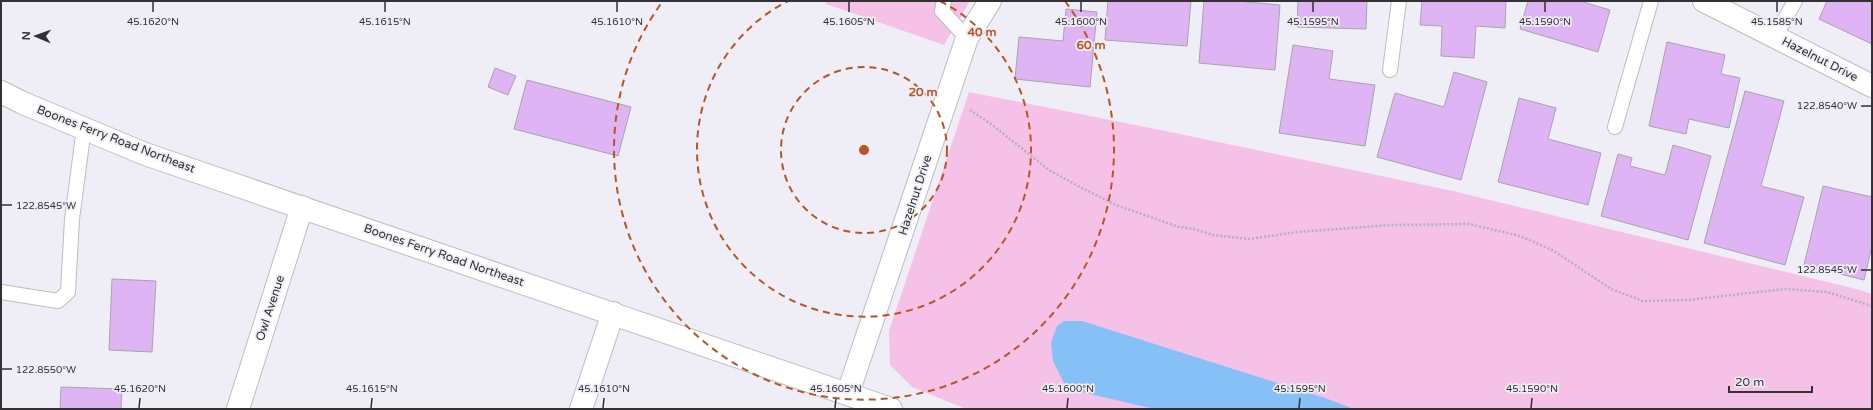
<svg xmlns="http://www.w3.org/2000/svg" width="1873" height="410" viewBox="0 0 1873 410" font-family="'Varela Round',sans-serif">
<rect width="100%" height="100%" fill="#efeef6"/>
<g fill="#f6c1e7">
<path d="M 826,1 L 970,1 L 944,45 L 826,4 Z"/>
<path d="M 969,92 L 1180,134 L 1453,191 L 1856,289 L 1872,294 L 1872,409 L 966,409 L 912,387 L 890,365 L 889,331 Z"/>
</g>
<path fill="#85c0f7" d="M 1064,321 L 1082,321 L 1325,398 L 1354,409 L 1155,409 L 1085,393 L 1064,383 L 1053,361 L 1051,343 L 1057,326 Z"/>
<g fill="#dfb4f4" stroke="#a8a4aa">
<path d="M 1108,1 L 1191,1 L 1187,46 L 1105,40 Z"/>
<path d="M 1204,1 L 1237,1 L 1280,5 L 1275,70 L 1199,63 Z"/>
<path d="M 1298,1 L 1367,1 L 1366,29 L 1297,27 Z"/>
<path d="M 1422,1 L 1506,1 L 1505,28 L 1476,26 L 1474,58 L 1441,56 L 1442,26 L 1420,25 Z"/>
<path d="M 1528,1 L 1580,1 L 1610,10 L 1598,52 L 1520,29 Z"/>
<path d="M 1827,1 L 1872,1 L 1872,44 L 1819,19 Z"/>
<path d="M 1066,9 L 1097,12 L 1090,87 L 1015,79 L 1019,37 L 1063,41 Z"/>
<path d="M 1667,42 L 1725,55 L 1721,74 L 1740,78 L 1729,128 L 1689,119 L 1686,134 L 1649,126 Z"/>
<path d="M 1293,45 L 1333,51 L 1329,79 L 1375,85 L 1365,146 L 1279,133 Z"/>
<path d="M 495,68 L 516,76 L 508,95 L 488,87 Z"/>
<path d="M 1454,72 L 1487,82 L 1461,180 L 1377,157 L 1395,93 L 1444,107 Z"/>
<path d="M 527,80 L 631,107 L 618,156 L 514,129 Z"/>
<path d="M 1745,91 L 1784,101 L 1761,186 L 1804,197 L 1785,265 L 1704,243 Z"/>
<path d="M 1519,98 L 1556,108 L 1548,139 L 1601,153 L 1588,205 L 1498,182 Z"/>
<path d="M 1673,145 L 1711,156 L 1688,240 L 1601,216 L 1618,154 L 1632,158 L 1630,166 L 1665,175 Z"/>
<path d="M 1823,186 L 1872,197 L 1872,246 L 1864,280 L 1804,265 Z"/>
<path d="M 112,279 L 156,281 L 152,352 L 109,350 Z"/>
<path d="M 61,387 L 122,389 L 121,409 L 60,409 Z"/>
</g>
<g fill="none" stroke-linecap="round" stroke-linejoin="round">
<g stroke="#bdbcc3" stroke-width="16">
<g id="lane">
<path d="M 944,1 L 942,11 L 967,38"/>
<path d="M 1775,37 L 1795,1"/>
<path d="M 1390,70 L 1399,1"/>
<path d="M 1615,127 L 1651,1"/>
<path d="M 1,292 L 58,301 L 68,292 L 72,219 L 84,128"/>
</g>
</g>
<g stroke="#bdbcc3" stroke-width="24">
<g id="street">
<path d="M 1704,1 L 1872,86"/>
<path d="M 848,393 L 967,38 L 990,1"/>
<path d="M 238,409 L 302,207"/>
<path d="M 581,409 L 613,313"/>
</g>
</g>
<g stroke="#bdbcc3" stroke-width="24">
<path id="secondary" d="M 1,92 L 23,103 L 145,154 L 891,409"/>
</g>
<path stroke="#b2b1b8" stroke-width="2.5" stroke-dasharray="2 2" stroke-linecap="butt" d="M 970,110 L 991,124 L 1049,170 L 1080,187 L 1116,205 L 1179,227 L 1194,229 L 1213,235 L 1249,239 L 1298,232 L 1391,225 L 1469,224 L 1516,235 L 1532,241 L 1554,251 L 1611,289 L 1643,301 L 1688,300 L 1785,289 L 1827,292 L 1872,306"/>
<use href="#lane" stroke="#fff" stroke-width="14"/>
<use href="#street" stroke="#fff" stroke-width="22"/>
<use href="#secondary" stroke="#fff" stroke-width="22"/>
</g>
<path fill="none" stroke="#323134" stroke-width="1.5" d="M 153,12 L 153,2M 385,12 L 385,2M 617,12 L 617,2M 849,12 L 849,2M 1081,12 L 1081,2M 1313,12 L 1313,2M 1545,12 L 1545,2M 1777,12 L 1777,2M 1861,106 L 1871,106M 2,205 L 12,205M 1861,270 L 1871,270M 2,369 L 12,369M 139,408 L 140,398M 371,408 L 372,398M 603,408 L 604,398M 835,408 L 836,398M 1067,408 L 1068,398M 1299,408 L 1300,398M 1531,408 L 1532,398"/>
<g fill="none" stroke="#ba5523" stroke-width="2" stroke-dasharray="7 5">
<circle cx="864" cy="150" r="83"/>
<path d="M940 1A167 167 0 1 1 788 1"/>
<path d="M1065 1A250 250 0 1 1 663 1"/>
</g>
<g text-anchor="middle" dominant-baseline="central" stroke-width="3.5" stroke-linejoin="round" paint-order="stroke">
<g font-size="12" fill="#323134" stroke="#efeef6">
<text transform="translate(1820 59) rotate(27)">Hazelnut Drive</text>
<text transform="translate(116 139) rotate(21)">Boones Ferry Road Northeast</text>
<text transform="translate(915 195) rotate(-72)">Hazelnut Drive</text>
<text transform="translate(444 255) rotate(19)">Boones Ferry Road Northeast</text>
<text transform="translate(270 308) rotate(-72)">Owl Avenue</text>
</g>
</g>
<g font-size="10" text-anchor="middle" fill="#323134" stroke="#efeef6" stroke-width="3.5" stroke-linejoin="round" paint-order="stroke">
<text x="153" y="25">45.1620°N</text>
<text x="385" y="25">45.1615°N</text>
<text x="617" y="25">45.1610°N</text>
<text x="849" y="25">45.1605°N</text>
<text x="1081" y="25">45.1600°N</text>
<text x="1313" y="25">45.1595°N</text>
<text x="1545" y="25">45.1590°N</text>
<text x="1777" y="25">45.1585°N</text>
<text x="1827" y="109">122.8540°W</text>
<text x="46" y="209">122.8545°W</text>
<text x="1827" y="273">122.8545°W</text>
<text x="46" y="373">122.8550°W</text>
<text x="140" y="392">45.1620°N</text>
<text x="372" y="392">45.1615°N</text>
<text x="604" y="392">45.1610°N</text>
<text x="836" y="392">45.1605°N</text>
<text x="1068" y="392">45.1600°N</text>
<text x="1300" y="392">45.1595°N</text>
<text x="1532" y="392">45.1590°N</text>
</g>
<circle cx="864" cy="150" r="6" fill="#ba5523" stroke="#efeef6" stroke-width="2"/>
<g font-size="12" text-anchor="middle" font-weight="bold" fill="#ba5523" stroke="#efeef6" stroke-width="3.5" stroke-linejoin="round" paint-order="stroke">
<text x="982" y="36">40 m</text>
<text x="1091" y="49">60 m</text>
<text x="923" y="96">20 m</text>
</g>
<rect width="1873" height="410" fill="none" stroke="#323134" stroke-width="4"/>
<g transform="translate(36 36) rotate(272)" stroke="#efeef6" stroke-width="3" paint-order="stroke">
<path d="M0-3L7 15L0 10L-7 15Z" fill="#323134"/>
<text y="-6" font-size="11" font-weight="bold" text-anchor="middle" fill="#323134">N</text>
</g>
<path d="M1729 386v6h83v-6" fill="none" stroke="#323134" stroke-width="2"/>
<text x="1735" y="386" font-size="12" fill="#323134" stroke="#efeef6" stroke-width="3" paint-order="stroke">20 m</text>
</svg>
